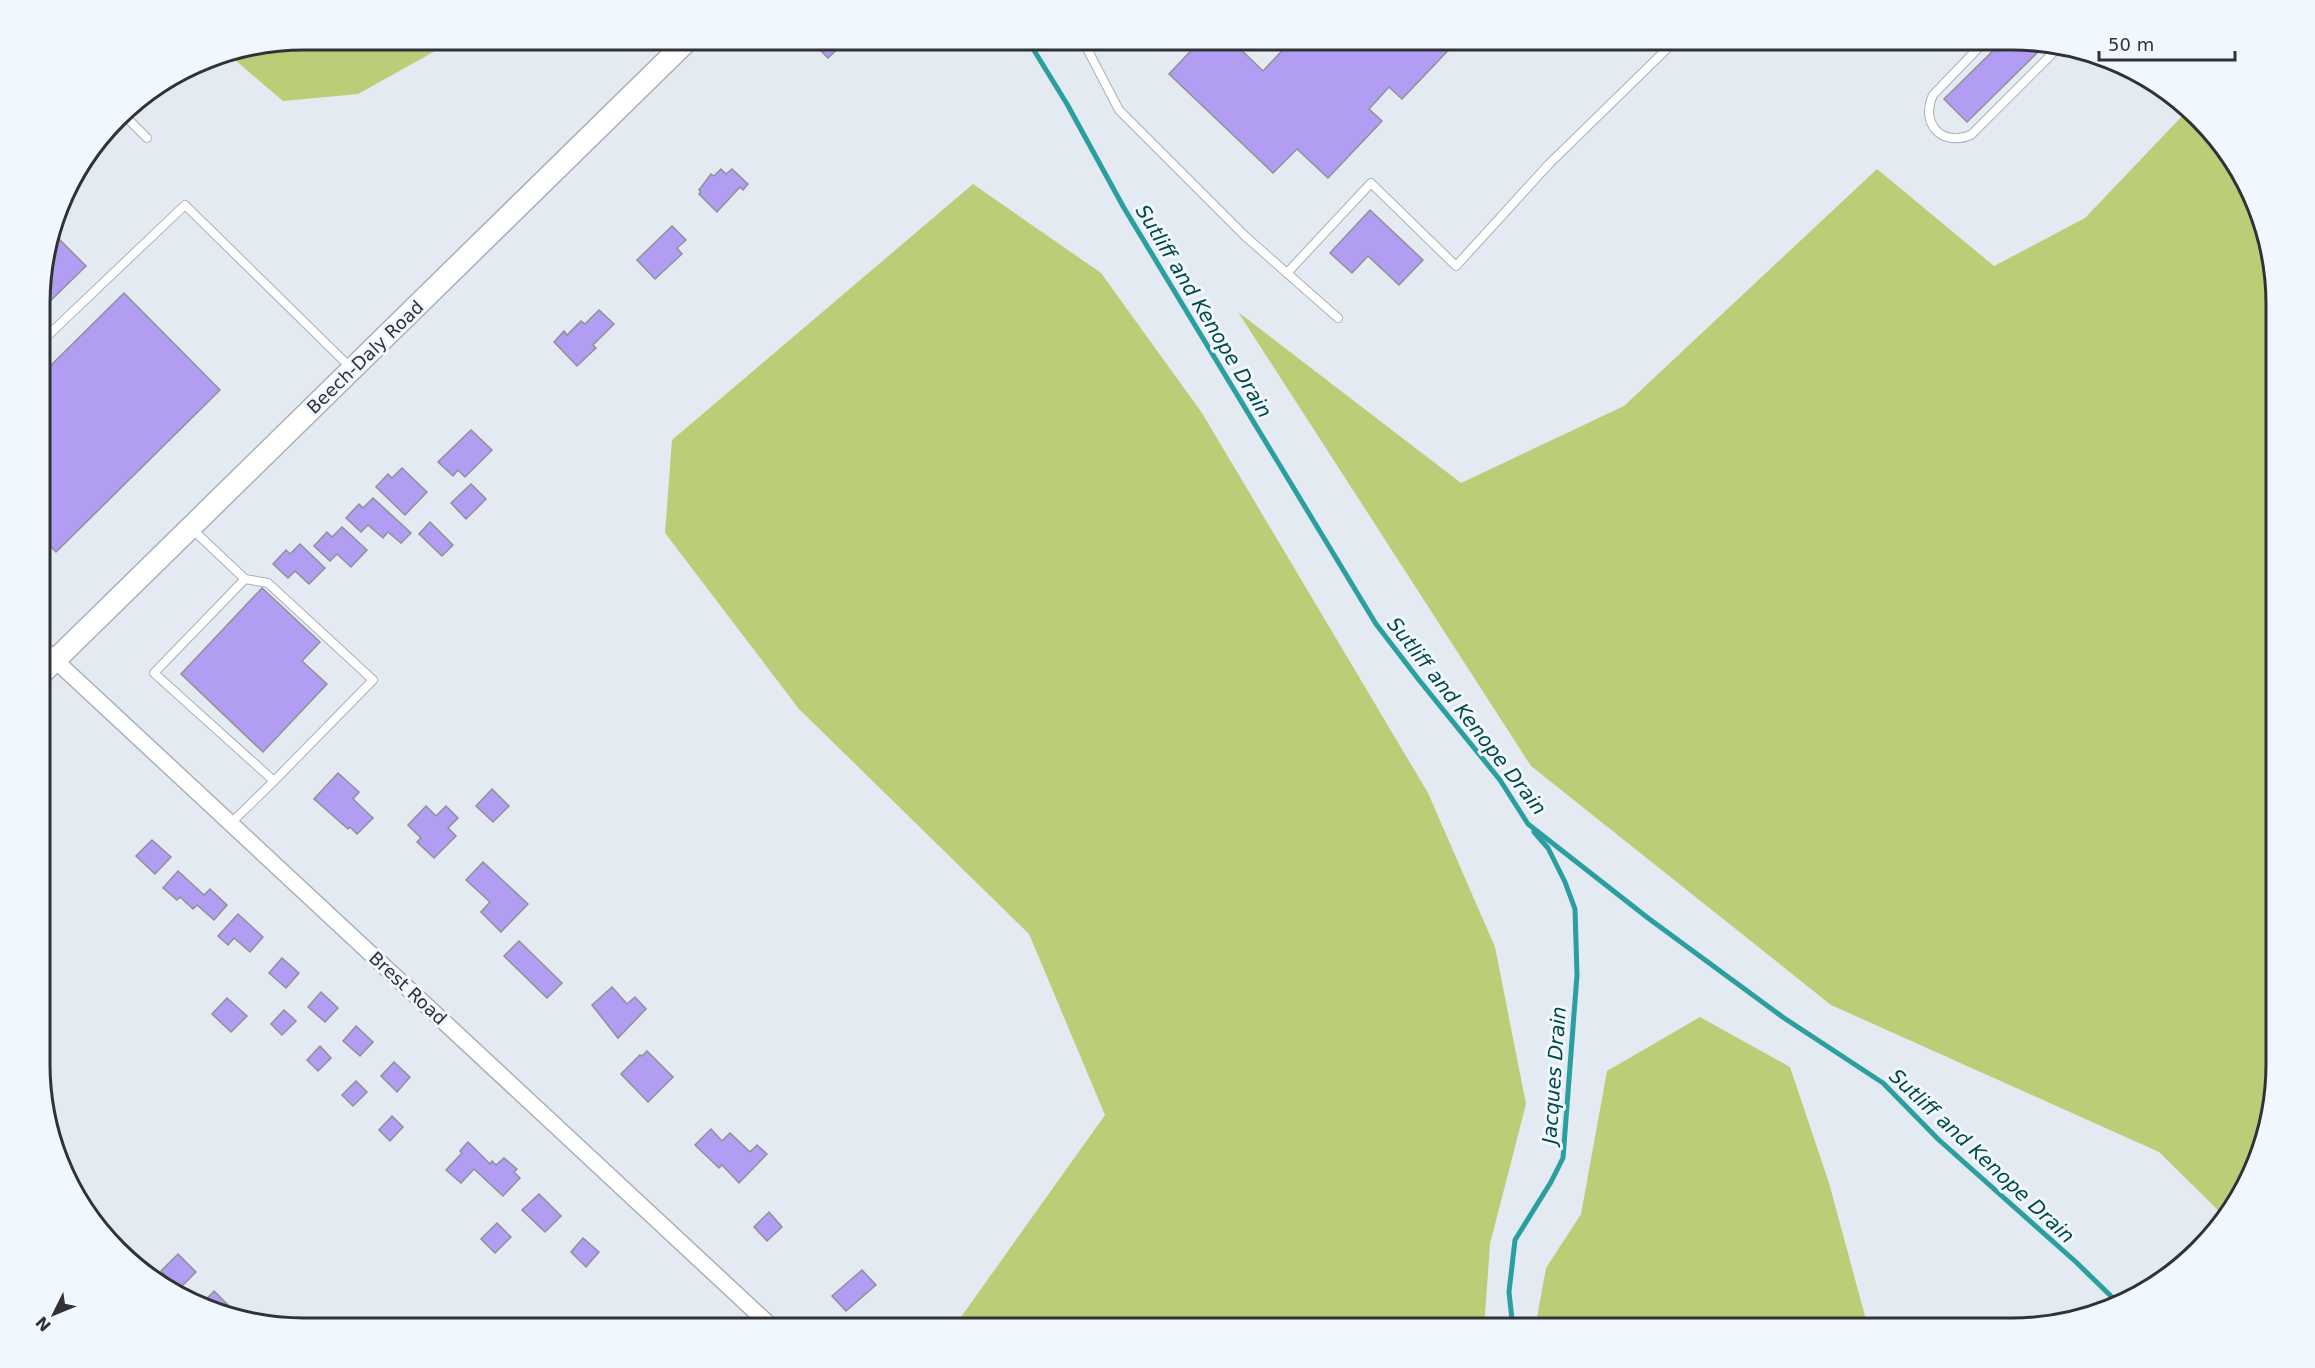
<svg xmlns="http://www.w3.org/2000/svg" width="2315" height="1368" viewBox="0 0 2315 1368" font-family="'DejaVu Sans',sans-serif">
<rect width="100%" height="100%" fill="#e3eaf2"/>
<g fill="#bbce77">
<path d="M 303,39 L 449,39 L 437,50 L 358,94 L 283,101 L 228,54 Z"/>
<path d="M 2185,113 L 2232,157 L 2262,219 L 2275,286 L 2275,1082 L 2240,1197 L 2225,1217 L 2159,1152 L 1831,1005 L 1531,766 L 1238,312 L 1461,483 L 1624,406 L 1877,169 L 1994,266 L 2085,218 Z"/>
<path d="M 973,184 L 1101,273 L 1202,413 L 1428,793 L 1495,947 L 1526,1104 L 1490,1244 L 1484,1329 L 957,1329 L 961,1317 L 1105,1115 L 1029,934 L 799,709 L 665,533 L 672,440 Z"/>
<path d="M 1700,1017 L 1790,1067 L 1829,1183 L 1865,1316 L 1881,1328 L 1535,1329 L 1546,1268 L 1581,1214 L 1607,1071 Z"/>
</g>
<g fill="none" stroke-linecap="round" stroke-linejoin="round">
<g stroke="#2b9e9f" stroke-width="5">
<path d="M 1027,39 L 1067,104 L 1124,208 L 1376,624 L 1419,680 L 1500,780 L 1528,824 L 1648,918 L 1784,1018 L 1883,1083 L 1939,1140 L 2076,1262 L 2117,1302"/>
<path d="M 1513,1329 L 1509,1292 L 1515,1240 L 1551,1182 L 1563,1158 L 1577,975 L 1575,909 L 1565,882 L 1548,848 L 1534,832"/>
</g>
</g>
<g fill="#b19ef3" stroke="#918f99" stroke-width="1.5">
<path d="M 809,39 L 842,39 L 845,42 L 828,58 Z"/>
<path d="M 1202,39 L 1230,39 L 1263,71 L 1293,39 L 1459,39 L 1402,99 L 1389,87 L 1369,109 L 1382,121 L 1328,178 L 1297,149 L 1273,173 L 1169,74 Z"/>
<path d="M 2005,39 L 2046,44 L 1967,122 L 1944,99 Z"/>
<path d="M 721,169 L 726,174 L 732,169 L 748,184 L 743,190 L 740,187 L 717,212 L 699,194 L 701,192 L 699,190 L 711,174 L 714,176 Z"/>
<path d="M 1370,210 L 1423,260 L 1399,285 L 1368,256 L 1352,273 L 1330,253 Z"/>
<path d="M 672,226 L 686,240 L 677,248 L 682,254 L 655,279 L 637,260 Z"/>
<path d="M 52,232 L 86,266 L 41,310 L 41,269 Z"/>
<path d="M 124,293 L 220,390 L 56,552 L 41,537 L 41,375 Z"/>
<path d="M 599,310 L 614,324 L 593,345 L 596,348 L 577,366 L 554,342 L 564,331 L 567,335 L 581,321 L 585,324 Z"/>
<path d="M 471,430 L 492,450 L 465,477 L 458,470 L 453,476 L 438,462 Z"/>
<path d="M 402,468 L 427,492 L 405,515 L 376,487 L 388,474 L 392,478 Z"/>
<path d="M 471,484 L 486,499 L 466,519 L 451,503 Z"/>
<path d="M 373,498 L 411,533 L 401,543 L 388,532 L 383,538 L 368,525 L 361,532 L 346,518 L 359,504 L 363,508 Z"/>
<path d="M 430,522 L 453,545 L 442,556 L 419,534 Z"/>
<path d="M 342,527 L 367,550 L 351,567 L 337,554 L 330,561 L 314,546 L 327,532 L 332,537 Z"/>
<path d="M 300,544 L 325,568 L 309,584 L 295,571 L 288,578 L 273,564 L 286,550 L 290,554 Z"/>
<path d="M 262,588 L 320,642 L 302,661 L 327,684 L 263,752 L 181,674 Z"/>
<path d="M 338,773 L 359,792 L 353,799 L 373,818 L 357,834 L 350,827 L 348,829 L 314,799 Z"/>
<path d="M 492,789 L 509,806 L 493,822 L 476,806 Z"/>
<path d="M 426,806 L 436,816 L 446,806 L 458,818 L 448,828 L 456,836 L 434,858 L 417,842 L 421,838 L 408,825 Z"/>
<path d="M 152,840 L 171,857 L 155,874 L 136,856 Z"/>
<path d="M 483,862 L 528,904 L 501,932 L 481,912 L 490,902 L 466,880 Z"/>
<path d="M 178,871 L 204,895 L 210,889 L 227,905 L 214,920 L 197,905 L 193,909 L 180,897 L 177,900 L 163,888 Z"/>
<path d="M 238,914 L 263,937 L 250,952 L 234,938 L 228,945 L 218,936 Z"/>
<path d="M 519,941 L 562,983 L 547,998 L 504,956 Z"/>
<path d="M 282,958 L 299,973 L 286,988 L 269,973 Z"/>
<path d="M 612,987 L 627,1004 L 635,997 L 646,1009 L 618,1038 L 592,1005 Z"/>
<path d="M 321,992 L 338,1008 L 325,1022 L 308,1007 Z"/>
<path d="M 227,998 L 247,1016 L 231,1032 L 212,1014 Z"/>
<path d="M 284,1010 L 296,1021 L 282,1035 L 271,1024 Z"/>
<path d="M 356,1026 L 373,1042 L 360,1056 L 343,1041 Z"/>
<path d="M 320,1046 L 331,1058 L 318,1071 L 307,1060 Z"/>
<path d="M 647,1051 L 673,1077 L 648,1102 L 621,1074 L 640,1055 L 642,1056 Z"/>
<path d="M 394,1062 L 410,1077 L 397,1092 L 381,1076 Z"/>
<path d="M 356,1081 L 367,1092 L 353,1106 L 342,1095 Z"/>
<path d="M 392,1116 L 403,1127 L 390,1141 L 379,1130 Z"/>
<path d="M 711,1129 L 722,1141 L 730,1133 L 750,1152 L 757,1145 L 767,1154 L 739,1183 L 722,1165 L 719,1168 L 695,1145 Z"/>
<path d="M 468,1142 L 490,1164 L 492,1161 L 496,1165 L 504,1158 L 517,1169 L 514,1172 L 520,1178 L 503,1196 L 474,1169 L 461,1183 L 446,1170 L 462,1153 L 460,1151 Z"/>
<path d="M 539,1194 L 561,1216 L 545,1232 L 522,1210 Z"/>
<path d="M 769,1212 L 782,1227 L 767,1241 L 754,1227 Z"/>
<path d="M 497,1223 L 511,1237 L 495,1253 L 481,1239 Z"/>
<path d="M 583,1238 L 599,1252 L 586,1267 L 571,1252 Z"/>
<path d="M 178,1254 L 196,1272 L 179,1289 L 161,1271 Z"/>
<path d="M 862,1270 L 876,1285 L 846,1311 L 832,1296 Z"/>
<path d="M 214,1291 L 232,1309 L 225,1316 L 200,1306 Z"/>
</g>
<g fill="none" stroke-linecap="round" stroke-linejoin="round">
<g stroke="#aab0b8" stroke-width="10">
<g id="lane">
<path d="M 1082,39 L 1119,110 L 1245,236 L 1338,318"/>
<path d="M 1987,39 L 1933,95 C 1920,123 1941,147 1971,135 L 2061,45"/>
<path d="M 122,113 L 147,138"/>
<path d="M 1287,273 L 1371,183 L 1456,266 L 1549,164 L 1677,39"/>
<path d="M 41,342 L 185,205 L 351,368"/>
<path d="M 192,529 L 245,579 L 154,673 L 274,781 L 231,823"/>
<path d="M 245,579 L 268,583 L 373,680 L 274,781"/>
</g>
</g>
<g stroke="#aab0b8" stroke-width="18">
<path id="street" d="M 41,647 L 774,1329"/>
</g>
<g stroke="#aab0b8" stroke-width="24">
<path id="secondary" d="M 41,674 L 689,39"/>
</g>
<use href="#lane" stroke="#fff" stroke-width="8"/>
<use href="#street" stroke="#fff" stroke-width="15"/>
<use href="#secondary" stroke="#fff" stroke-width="21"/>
</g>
<g text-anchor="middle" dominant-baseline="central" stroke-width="6" stroke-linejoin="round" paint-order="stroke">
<g font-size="18" fill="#303236" stroke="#f1f7fe">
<text transform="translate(365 357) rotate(-44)">Beech-Daly Road</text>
<text transform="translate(408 988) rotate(43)">Brest Road</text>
</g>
<g font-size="20" font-style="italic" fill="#024849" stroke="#f1f7fe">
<text transform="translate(1204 311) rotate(59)">Sutliff and Kenope Drain</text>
<text transform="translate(1467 716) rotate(52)">Sutliff and Kenope Drain</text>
<text transform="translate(1554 1075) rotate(-86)">Jacques Drain</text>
<text transform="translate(1982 1156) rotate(43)">Sutliff and Kenope Drain</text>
</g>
</g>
<path d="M0 0H2315V1368H0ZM304 50H2012A254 254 0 0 1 2266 304V1064A254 254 0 0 1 2012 1318H304A254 254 0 0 1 50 1064V304A254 254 0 0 1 304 50Z" fill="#f1f7fe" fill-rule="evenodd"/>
<path fill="none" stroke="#303236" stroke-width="3" d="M304 50H2012A254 254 0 0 1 2266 304V1064A254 254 0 0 1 2012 1318H304A254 254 0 0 1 50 1064V304A254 254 0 0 1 304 50Z"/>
<g transform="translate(54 1314) rotate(227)" stroke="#f1f7fe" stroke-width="4.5" paint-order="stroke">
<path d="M0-4.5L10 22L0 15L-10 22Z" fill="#303236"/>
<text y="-9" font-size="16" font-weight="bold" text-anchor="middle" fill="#303236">N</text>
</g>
<path d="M2099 51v9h136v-9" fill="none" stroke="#303236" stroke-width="3"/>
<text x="2108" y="51" font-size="18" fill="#303236" stroke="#f1f7fe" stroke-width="4.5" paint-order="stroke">50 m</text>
</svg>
